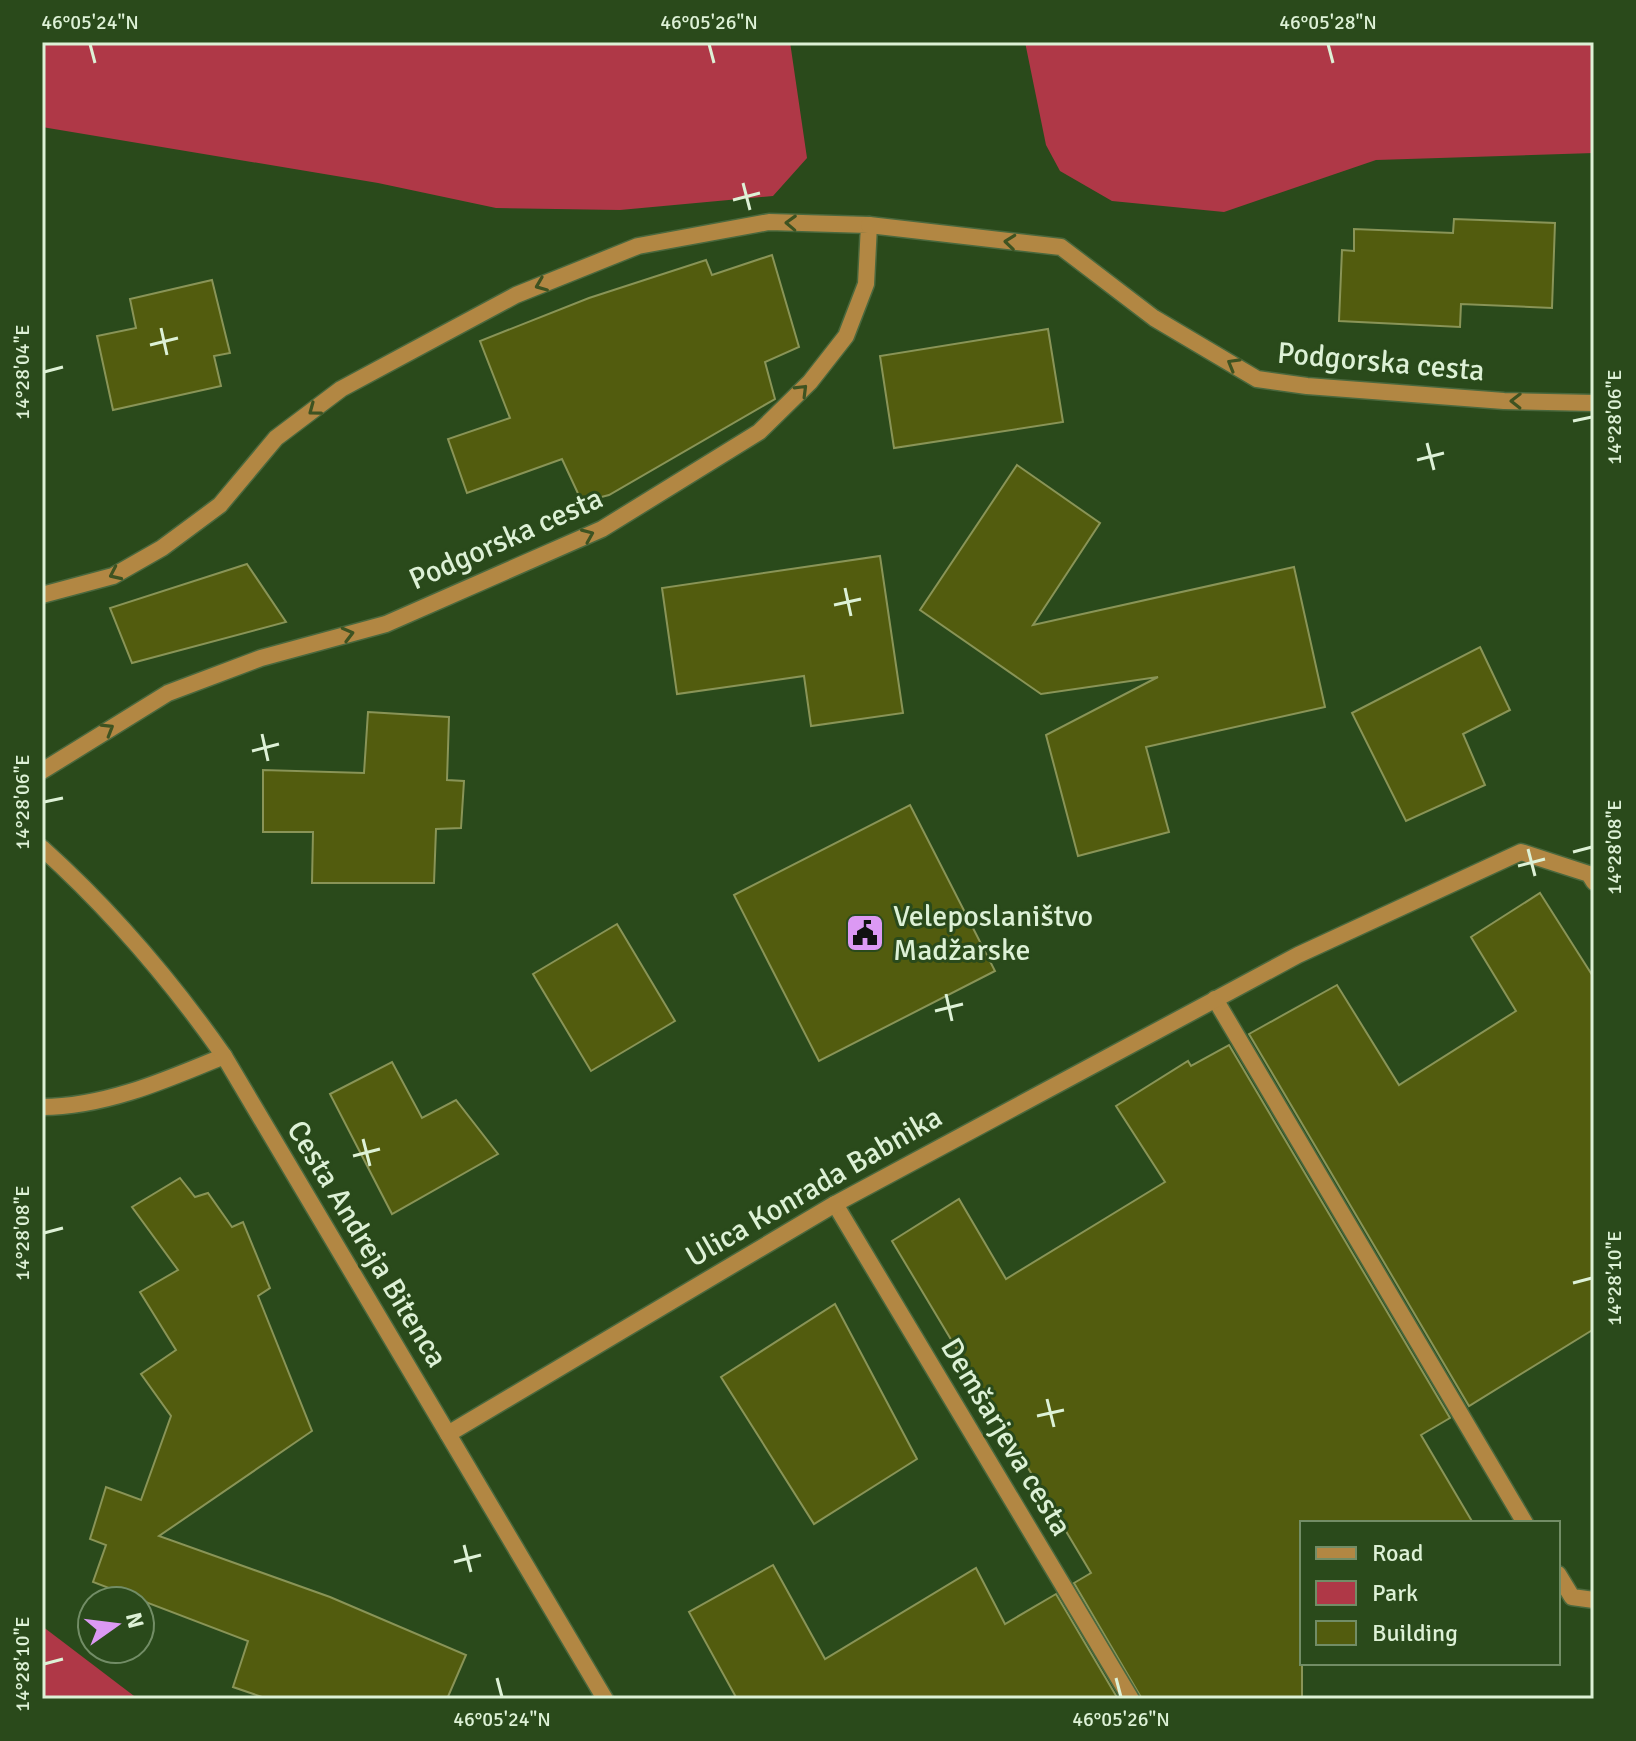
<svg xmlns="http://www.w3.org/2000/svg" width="1636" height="1741" viewBox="0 0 1636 1741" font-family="Signika,sans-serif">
<rect width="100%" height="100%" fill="#2a4a1b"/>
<g fill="#af3847">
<path d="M 42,42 L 790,42 L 807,158 L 773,196 L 620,210 L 496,208 L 378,183 L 42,127 Z"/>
<path d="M 1025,42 L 1594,42 L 1594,153 L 1376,160 L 1224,212 L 1112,201 L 1060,171 L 1046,145 Z"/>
<path d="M 42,1626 L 138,1699 L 42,1699 Z"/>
</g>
<g fill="#525c0e" stroke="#899457" stroke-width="2">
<path d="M 1454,219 L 1555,223 L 1552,308 L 1461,304 L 1460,327 L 1339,321 L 1342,250 L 1354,251 L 1354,229 L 1453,233 Z"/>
<path d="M 772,255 L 799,347 L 765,362 L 775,399 L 609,495 L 582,502 L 562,459 L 467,493 L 448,439 L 510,418 L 480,341 L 589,298 L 706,260 L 712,275 Z"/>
<path d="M 212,280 L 230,353 L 214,356 L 221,386 L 113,410 L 97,336 L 136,328 L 130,299 Z"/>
<path d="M 1048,329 L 1063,422 L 894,448 L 880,356 Z"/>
<path d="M 1017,465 L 1100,523 L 1033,625 L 1294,567 L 1325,707 L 1146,747 L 1169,832 L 1078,856 L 1046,735 L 1158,677 L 1041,694 L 920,610 Z"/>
<path d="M 880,556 L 903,713 L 811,726 L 804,676 L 677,694 L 662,588 Z"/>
<path d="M 247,564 L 286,622 L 132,663 L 110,608 Z"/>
<path d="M 1480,647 L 1510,710 L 1463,734 L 1485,785 L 1406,821 L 1352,713 Z"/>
<path d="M 368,712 L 449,717 L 447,780 L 464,781 L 461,828 L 436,829 L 434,883 L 312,883 L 313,832 L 263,832 L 263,770 L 364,773 Z"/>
<path d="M 910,805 L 995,971 L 819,1061 L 734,895 Z"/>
<path d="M 1540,893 L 1594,978 L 1594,1329 L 1469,1406 L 1249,1034 L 1337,985 L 1399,1085 L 1516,1011 L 1471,937 Z"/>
<path d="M 617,924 L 675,1021 L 591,1071 L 533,974 Z"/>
<path d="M 1229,1045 L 1450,1418 L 1421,1435 L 1473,1523 L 1302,1523 L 1302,1699 L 1142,1699 L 1074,1583 L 1091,1573 L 892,1241 L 959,1199 L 1006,1279 L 1165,1182 L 1116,1106 L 1188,1061 L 1191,1066 Z"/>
<path d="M 392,1062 L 422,1118 L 456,1100 L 498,1154 L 392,1214 L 330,1094 Z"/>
<path d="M 180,1178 L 195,1197 L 208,1193 L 232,1227 L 243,1222 L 270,1288 L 258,1296 L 312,1431 L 159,1536 L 330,1597 L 466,1655 L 447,1699 L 268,1699 L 233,1687 L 248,1641 L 93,1582 L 106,1545 L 90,1539 L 106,1487 L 141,1500 L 171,1416 L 141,1374 L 176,1350 L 140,1292 L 178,1270 L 132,1207 Z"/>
<path d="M 835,1304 L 917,1459 L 814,1524 L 721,1377 Z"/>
<path d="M 773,1565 L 825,1659 L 976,1568 L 1005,1624 L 1056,1594 L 1118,1699 L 737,1699 L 689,1612 Z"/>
</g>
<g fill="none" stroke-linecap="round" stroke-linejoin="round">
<g stroke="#4a683d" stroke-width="19">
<path id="service" d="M 42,595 L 113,576 L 162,548 L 220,505 L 276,438 L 341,389 L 516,295 L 638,246 L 769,222 L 869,225 L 866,284 L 846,336 L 810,382 L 759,432 L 602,529 L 386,624 L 261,658 L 168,693 L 42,771"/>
</g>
<g stroke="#4a683d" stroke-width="19">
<g id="minor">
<path d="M 869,225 L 1061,247 L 1154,318 L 1257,379 L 1307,386 L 1504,401 L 1594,403"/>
<path d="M 1215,999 L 1525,1523"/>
<path d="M 42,1107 C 105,1107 166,1080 224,1056"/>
<path d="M 835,1204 L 1131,1699"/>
<path d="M 448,1434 L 835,1204 L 1298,955 L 1521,852 L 1589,874 L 1594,882"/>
<path d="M 1558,1574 L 1572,1597 L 1594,1600"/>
</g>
</g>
<g stroke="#4a683d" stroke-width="19">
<path id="tertiary" d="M 42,848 C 112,911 170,979 224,1056 L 605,1699"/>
</g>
<use href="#service" stroke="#b28743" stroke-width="16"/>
<use href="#minor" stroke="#b28743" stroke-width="16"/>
<use href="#tertiary" stroke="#b28743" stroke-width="16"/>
</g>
<defs><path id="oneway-chevron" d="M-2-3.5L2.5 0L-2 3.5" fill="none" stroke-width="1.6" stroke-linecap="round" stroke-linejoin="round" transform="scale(2)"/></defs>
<g stroke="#3e5321">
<use href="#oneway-chevron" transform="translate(791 223) rotate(-178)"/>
<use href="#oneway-chevron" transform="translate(1010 242) rotate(-174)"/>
<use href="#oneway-chevron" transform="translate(541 285) rotate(158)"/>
<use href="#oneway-chevron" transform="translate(1233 364) rotate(-150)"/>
<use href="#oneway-chevron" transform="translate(802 390) rotate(-45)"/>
<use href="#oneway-chevron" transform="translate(1516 401) rotate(-179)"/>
<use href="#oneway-chevron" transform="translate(314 410) rotate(143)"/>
<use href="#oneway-chevron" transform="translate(588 535) rotate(-23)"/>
<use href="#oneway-chevron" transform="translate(115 574) rotate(155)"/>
<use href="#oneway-chevron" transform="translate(348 634) rotate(-15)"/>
<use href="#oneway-chevron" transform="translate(108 729) rotate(-31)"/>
</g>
<path fill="none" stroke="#ddf1d6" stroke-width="3" d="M 90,44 L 95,63M 709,44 L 714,63M 1328,44 L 1333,63M 743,183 L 750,210M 733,200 L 760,193M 161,328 L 167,355M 150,345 L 178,338M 44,372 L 63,367M 1573,421 L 1592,417M 1427,443 L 1434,470M 1417,460 L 1444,453M 845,588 L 851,616M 834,605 L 861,599M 262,734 L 268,761M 252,751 L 279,744M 44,802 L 63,798M 1528,849 L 1535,876M 1573,852 L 1592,847M 1518,866 L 1545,859M 946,994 L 952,1021M 935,1011 L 963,1004M 363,1139 L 370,1166M 353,1156 L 380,1149M 44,1233 L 63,1228M 1573,1283 L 1592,1278M 1047,1399 L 1054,1427M 1037,1416 L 1064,1410M 464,1545 L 471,1572M 454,1562 L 481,1555M 44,1664 L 63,1659M 497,1678 L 502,1697M 1116,1678 L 1121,1697"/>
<defs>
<g id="civic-square" transform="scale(2)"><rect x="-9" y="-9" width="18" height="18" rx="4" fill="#dc99f4" stroke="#2a4a1b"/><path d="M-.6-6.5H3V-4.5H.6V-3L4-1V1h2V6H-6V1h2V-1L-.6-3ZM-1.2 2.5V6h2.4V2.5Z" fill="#111"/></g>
</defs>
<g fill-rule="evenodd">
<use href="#civic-square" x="865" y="933"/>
</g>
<g text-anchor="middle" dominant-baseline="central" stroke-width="6" stroke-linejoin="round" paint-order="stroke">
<g font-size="30" fill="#ddf1d6" stroke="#2a4a1b">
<text transform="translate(1381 362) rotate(5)">Podgorska cesta</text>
<text transform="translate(506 539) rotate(-24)">Podgorska cesta</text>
<text transform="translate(814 1187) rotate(-30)">Ulica Konrada Babnika</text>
<text transform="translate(367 1244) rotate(59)">Cesta Andreja Bitenca</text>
<text transform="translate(1006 1437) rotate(59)">Demšarjeva cesta</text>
</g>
<g font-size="30" fill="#ddf1d6" stroke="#2a4a1b" text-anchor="start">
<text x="893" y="916">Veleposlaništvo<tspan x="893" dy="34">Madžarske</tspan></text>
</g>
</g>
<rect width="1636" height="1741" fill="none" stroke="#2a4a1b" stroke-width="88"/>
<rect x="1300" y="1521" width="260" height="144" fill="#2a4a1b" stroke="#728d66" stroke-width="2"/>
<rect x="1316" y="1547" width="40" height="12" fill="#b28743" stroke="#728d66" stroke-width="2"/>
<text x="1372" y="1561" font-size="24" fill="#ddf1d6">Road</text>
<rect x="1316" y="1581" width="40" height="24" fill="#af3847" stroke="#728d66" stroke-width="2"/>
<text x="1372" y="1601" font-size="24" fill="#ddf1d6">Park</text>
<rect x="1316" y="1621" width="40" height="24" fill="#525c0e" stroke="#728d66" stroke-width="2"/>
<text x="1372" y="1641" font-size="24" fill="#ddf1d6">Building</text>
<g transform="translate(116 1625) rotate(76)"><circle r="38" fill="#2a4a1b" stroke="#728d66" stroke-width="2"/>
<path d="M0-6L14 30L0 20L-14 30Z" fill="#dc99f4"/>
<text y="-12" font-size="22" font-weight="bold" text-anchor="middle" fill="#ddf1d6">N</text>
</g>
<rect x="44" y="44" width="1548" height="1653" fill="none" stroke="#ddf1d6" stroke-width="3"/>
<g font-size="20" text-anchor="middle" fill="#ddf1d6">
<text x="90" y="29">46°05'24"N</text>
<text x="709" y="29">46°05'26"N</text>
<text x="1328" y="29">46°05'28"N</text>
<text transform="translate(22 372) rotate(-90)" y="7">14°28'04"E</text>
<text transform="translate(1614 417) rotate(-90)" y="7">14°28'06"E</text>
<text transform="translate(22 802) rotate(-90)" y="7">14°28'06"E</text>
<text transform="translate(1614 847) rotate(-90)" y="7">14°28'08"E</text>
<text transform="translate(22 1233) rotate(-90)" y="7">14°28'08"E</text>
<text transform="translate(1614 1278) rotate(-90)" y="7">14°28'10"E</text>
<text transform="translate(22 1664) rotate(-90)" y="7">14°28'10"E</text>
<text x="502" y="1726">46°05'24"N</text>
<text x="1121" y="1726">46°05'26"N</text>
</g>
</svg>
